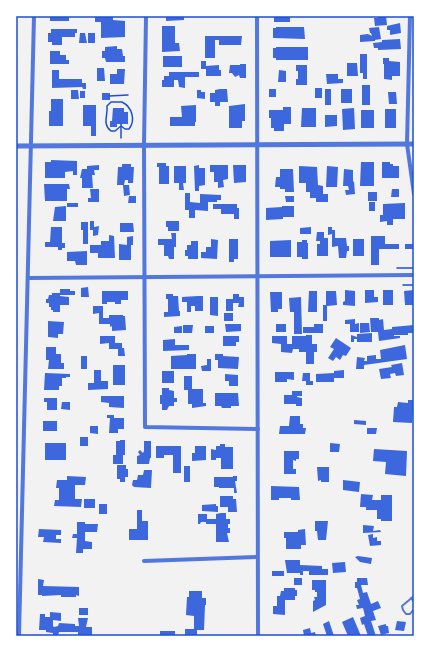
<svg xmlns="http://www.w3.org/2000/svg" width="430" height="652" viewBox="0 0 430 652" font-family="Ubuntu,sans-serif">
<rect width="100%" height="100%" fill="#f2f2f2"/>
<g fill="#3d67dc">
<path d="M 53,16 L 69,16 L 69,21 L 50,21 L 50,17 Z"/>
<path d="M 95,16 L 113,16 L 113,20 L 125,21 L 125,37 L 101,38 L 101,22 L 95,22 Z"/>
<path d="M 166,16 L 184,16 L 184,20 L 166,21 Z"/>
<rect x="274" y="16" width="16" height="6"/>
<path d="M 378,16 L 386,16 L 387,25 L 375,26 L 374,18 L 378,18 Z"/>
<path d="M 400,23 L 401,33 L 390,35 L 390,30 L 387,30 L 387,26 Z"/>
<path d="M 162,26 L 175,26 L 175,43 L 179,43 L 180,51 L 162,52 Z"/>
<path d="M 276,27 L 304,27 L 305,39 L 273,38 L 273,28 L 276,28 Z"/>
<path d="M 379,27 L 381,39 L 375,40 L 375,41 L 360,42 L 360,35 L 368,34 L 372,36 L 371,33 L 370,33 L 369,28 Z"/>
<path d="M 51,29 L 77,29 L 77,33 L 75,33 L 75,37 L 62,37 L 62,45 L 52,45 L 52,42 L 48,42 L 48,33 L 51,33 Z"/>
<path d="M 80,33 L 85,33 L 87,43 L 79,43 Z"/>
<rect x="88" y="33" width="7" height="10"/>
<path d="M 205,36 L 242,36 L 241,45 L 219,45 L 219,40 L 215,40 L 215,58 L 205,58 Z"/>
<path d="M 400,39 L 401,49 L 378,50 L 378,48 L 374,48 L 373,43 L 382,42 L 382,40 Z"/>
<path d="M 117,46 L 117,49 L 122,49 L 123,56 L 125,56 L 125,62 L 106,62 L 105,58 L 102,58 L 102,51 L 105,51 L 105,47 Z"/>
<path d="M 276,47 L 308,47 L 308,60 L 276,60 L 276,58 L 273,58 L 273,48 L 276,48 Z"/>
<path d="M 50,51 L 60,51 L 60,55 L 66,55 L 66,60 L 69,60 L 69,64 L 50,64 Z"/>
<path d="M 360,54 L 367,54 L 367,79 L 363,79 L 363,73 L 360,73 Z"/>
<rect x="163" y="56" width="19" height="11"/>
<path d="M 383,58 L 389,58 L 389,61 L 400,62 L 400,76 L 392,76 L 392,80 L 384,79 L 384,64 L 383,64 Z"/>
<path d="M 201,61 L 206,61 L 206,66 L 219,65 L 219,70 L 221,70 L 221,76 L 206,76 L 206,69 L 201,69 Z"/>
<path d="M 347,63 L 357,63 L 358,76 L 347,76 Z"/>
<path d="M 240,64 L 246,64 L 246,78 L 240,78 L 239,75 L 235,77 L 232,73 L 229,73 L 230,65 L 240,65 Z"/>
<path d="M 296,65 L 307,65 L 307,85 L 296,85 L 296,79 L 298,79 L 298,71 L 296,71 Z"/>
<path d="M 97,68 L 104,68 L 105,81 L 97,81 Z"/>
<path d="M 117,69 L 125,69 L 124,84 L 110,84 L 110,74 L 117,74 Z"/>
<path d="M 52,70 L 59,70 L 59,79 L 82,79 L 82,83 L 86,83 L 86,89 L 83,89 L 82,87 L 52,88 Z"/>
<path d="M 279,70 L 286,71 L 286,82 L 278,82 Z"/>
<path d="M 169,72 L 199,72 L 199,77 L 185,77 L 185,88 L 179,87 L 178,80 L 174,80 L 174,87 L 162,87 L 162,80 L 164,80 L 164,76 L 169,76 Z"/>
<path d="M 326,74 L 338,74 L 338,79 L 343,79 L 343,83 L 327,84 Z"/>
<rect x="362" y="85" width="8" height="20"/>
<rect x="315" y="88" width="7" height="10"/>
<path d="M 220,89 L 227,89 L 228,102 L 220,102 L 220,106 L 215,106 L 215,102 L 210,102 L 210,93 L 215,93 L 215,90 Z"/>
<rect x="269" y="89" width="7" height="8"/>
<rect x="325" y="89" width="6" height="16"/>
<rect x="341" y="89" width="11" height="14"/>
<path d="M 71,90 L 78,90 L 79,99 L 71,99 Z"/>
<path d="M 197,90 L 201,90 L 201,92 L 205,92 L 205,99 L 197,98 Z"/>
<rect x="80" y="91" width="5" height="7"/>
<path d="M 388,92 L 396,92 L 397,104 L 389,104 Z"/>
<rect x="102" y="93" width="8" height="7"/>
<path d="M 51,99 L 63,99 L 63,126 L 49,126 L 49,111 L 51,111 Z"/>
<path d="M 245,104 L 245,121 L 242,121 L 242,128 L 229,128 L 229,106 Z"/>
<path d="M 83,105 L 96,105 L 96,136 L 91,136 L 91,126 L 83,126 Z"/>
<path d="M 196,105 L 196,122 L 195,122 L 195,126 L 170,126 L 170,117 L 182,117 L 181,106 Z"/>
<path d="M 283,107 L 291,107 L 291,124 L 284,124 L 284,131 L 274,131 L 274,128 L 271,128 L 271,118 L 269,118 L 269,110 L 283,110 Z"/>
<path d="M 113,108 L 124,108 L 124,112 L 128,112 L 128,124 L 117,124 L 117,127 L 110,127 L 110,121 L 112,121 Z"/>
<path d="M 302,108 L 316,108 L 316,127 L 301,127 Z"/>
<path d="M 354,108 L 355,129 L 343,130 L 342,109 Z"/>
<rect x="385" y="109" width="11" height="19"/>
<rect x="361" y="110" width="13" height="18"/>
<path d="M 325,115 L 337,115 L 337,126 L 325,127 Z"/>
<path d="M 51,160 L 77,161 L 77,175 L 73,175 L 73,171 L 65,172 L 65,178 L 45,178 L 45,162 L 51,162 Z"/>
<path d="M 361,162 L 374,162 L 374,186 L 360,186 Z"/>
<path d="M 382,162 L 390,162 L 390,164 L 393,164 L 393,166 L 399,166 L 399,178 L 382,178 Z"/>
<path d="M 157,163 L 166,163 L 166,166 L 169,166 L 169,184 L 159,184 L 159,167 L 157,167 Z"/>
<path d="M 122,164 L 131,164 L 131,167 L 134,167 L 133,183 L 128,183 L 128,180 L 125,180 L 124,185 L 129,185 L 130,195 L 124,196 L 123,185 L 117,185 L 118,167 L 122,167 Z"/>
<path d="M 99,165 L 99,170 L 94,170 L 95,175 L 92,175 L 93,188 L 82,188 L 82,178 L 80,178 L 82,169 L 87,169 L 87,166 Z"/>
<path d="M 199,165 L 199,168 L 205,168 L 205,185 L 199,186 L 199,191 L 195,191 L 194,166 Z"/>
<path d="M 210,165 L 228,165 L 228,179 L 223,180 L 224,187 L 218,188 L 218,182 L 214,182 L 214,172 L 210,172 Z"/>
<path d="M 233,165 L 246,165 L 246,182 L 234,183 Z"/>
<path d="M 174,166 L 186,166 L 186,183 L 183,183 L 184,190 L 179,190 L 179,183 L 174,183 Z"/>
<path d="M 299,166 L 317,167 L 318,185 L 323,186 L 323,194 L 328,194 L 328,202 L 316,202 L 316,198 L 310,198 L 310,192 L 306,192 L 306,183 L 299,183 Z"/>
<path d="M 327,166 L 338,167 L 337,187 L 326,187 Z"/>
<path d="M 280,169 L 293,169 L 294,192 L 285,192 L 285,189 L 280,189 L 280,187 L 275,187 L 276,177 L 280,177 Z"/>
<path d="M 344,169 L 353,170 L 353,182 L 354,181 L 355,194 L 346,195 L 345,190 L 349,190 L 348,186 L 343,186 Z"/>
<path d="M 44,184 L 69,184 L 70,189 L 67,189 L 67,201 L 45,201 Z"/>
<path d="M 90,189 L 99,189 L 99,202 L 88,202 L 88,198 L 91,198 Z"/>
<path d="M 392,189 L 399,189 L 399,197 L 391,197 Z"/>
<rect x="368" y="192" width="9" height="9"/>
<path d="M 185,193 L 190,193 L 190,202 L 200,203 L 200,194 L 221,195 L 221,200 L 217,200 L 217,202 L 208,202 L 208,211 L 195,210 L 195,218 L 189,218 L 189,210 L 185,210 Z"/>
<path d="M 129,196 L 136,196 L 136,203 L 128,203 Z"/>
<path d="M 285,196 L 294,196 L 294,202 L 286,202 Z"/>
<rect x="369" y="202" width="6" height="9"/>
<rect x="67" y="203" width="11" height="4"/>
<path d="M 405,203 L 405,219 L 393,219 L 393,225 L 387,225 L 387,221 L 380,222 L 380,215 L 383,215 L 383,204 Z"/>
<path d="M 213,204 L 237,204 L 237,208 L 239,208 L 239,219 L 234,219 L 234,214 L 221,214 L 221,209 L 213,209 Z"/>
<path d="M 66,206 L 66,221 L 53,221 L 55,207 Z"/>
<path d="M 282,206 L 294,206 L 294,217 L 283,217 L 283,219 L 266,220 L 266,208 L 282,207 Z"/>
<path d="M 90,221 L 94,221 L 94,227 L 99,226 L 98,235 L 93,236 L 93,230 L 90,230 Z"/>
<path d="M 166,221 L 179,221 L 179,231 L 168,231 L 168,227 L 166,227 Z"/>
<path d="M 81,222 L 88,222 L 88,244 L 83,244 L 83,230 L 81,230 Z"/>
<path d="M 120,223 L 133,223 L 134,232 L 120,232 Z"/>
<path d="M 51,227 L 62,227 L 62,243 L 65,243 L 65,248 L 62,248 L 62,250 L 58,250 L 58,247 L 45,247 L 45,242 L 50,242 Z"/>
<path d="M 311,227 L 311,234 L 300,234 L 300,228 Z"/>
<path d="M 328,227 L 332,227 L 332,230 L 335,230 L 335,238 L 346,238 L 347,246 L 349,246 L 349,251 L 347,251 L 346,258 L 339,258 L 338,246 L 332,247 L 332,234 L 328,235 Z"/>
<path d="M 317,232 L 324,232 L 324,238 L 328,238 L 328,256 L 317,256 L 317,244 L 320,244 L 320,241 L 316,241 Z"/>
<path d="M 171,233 L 176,233 L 176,247 L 174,247 L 174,259 L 169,259 L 168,256 L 164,256 L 164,245 L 158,245 L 158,239 L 172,239 Z"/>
<path d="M 109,235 L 114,236 L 115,258 L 98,258 L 98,253 L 90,253 L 90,245 L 101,245 L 101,241 L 109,241 Z"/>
<path d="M 133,236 L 133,245 L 131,245 L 131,260 L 119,260 L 119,244 L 127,245 L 127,237 Z"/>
<path d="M 371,236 L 385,236 L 385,244 L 399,244 L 399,249 L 379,249 L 379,265 L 371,265 Z"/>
<path d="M 211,239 L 218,240 L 217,259 L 201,258 L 201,252 L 206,252 L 206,247 L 211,247 Z"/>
<path d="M 229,239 L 238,239 L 238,259 L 234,259 L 234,262 L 229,262 Z"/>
<rect x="353" y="239" width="11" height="17"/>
<path d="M 291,240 L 291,257 L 270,257 L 270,241 Z"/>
<path d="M 302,240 L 307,240 L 307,243 L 308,243 L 308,259 L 302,259 L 302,257 L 297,257 L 297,242 L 302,242 Z"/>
<path d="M 191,241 L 198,241 L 198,259 L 188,259 L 188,256 L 185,256 L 185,250 L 187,250 L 187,245 L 191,245 Z"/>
<rect x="405" y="244" width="8" height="5"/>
<path d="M 87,251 L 87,265 L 76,265 L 75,261 L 67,261 L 67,252 Z"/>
<path d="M 88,287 L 89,297 L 81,297 L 81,288 Z"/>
<path d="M 60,289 L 70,289 L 70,291 L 75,291 L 75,295 L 60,295 L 60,296 L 69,297 L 69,305 L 60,305 L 60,312 L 53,312 L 53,310 L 51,310 L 51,307 L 49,307 L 49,303 L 46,303 L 46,299 L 48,299 L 49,295 L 52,295 L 52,293 L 60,293 Z"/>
<path d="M 345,290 L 355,291 L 355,306 L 343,305 L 343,302 L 345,301 Z"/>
<path d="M 365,290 L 374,290 L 374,297 L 378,297 L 378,302 L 365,303 Z"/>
<rect x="383" y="290" width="10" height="15"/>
<path d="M 414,290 L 414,305 L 405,305 L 404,291 Z"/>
<path d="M 102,291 L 128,291 L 128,300 L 121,300 L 121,304 L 115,304 L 115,302 L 107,302 L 107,304 L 102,304 Z"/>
<path d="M 309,291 L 317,291 L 317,312 L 308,312 Z"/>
<path d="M 326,291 L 336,291 L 337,305 L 327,306 L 327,321 L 323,321 L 323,305 L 326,305 Z"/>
<path d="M 270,292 L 282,292 L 282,309 L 278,309 L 278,312 L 271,312 Z"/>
<path d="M 166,294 L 173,294 L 173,296 L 178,296 L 179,311 L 180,311 L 180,316 L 164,317 L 164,312 L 168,312 L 168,299 L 166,299 Z"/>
<path d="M 233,294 L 239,294 L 239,297 L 244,297 L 244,307 L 238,307 L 239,303 L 233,303 L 233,311 L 226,311 L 226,299 L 233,299 Z"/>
<path d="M 198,296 L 203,296 L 203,311 L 195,311 L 195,306 L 191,306 L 191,312 L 187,312 L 187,302 L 182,302 L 182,297 Z"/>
<path d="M 210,297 L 218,297 L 218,316 L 210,315 Z"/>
<path d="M 301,297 L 302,334 L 294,334 L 294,312 L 290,312 L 289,298 Z"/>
<path d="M 93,306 L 103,306 L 103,318 L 109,318 L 109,315 L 123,315 L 123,316 L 125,316 L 126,330 L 112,331 L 112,326 L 110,327 L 110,324 L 99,324 L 99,313 L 93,314 Z"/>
<rect x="224" y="313" width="9" height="8"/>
<path d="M 370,318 L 379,318 L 379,320 L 383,319 L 384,330 L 392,329 L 392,327 L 414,325 L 414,333 L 408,333 L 408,335 L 394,335 L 394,336 L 400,336 L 400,338 L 379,341 L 378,332 L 371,332 Z"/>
<path d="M 355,319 L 355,324 L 359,323 L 359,332 L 350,332 L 350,324 L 345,324 L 345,320 Z"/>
<path d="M 48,321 L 64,322 L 63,334 L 58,334 L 58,338 L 48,337 Z"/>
<path d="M 360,323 L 369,323 L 370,332 L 360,333 Z"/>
<path d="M 225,324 L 241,324 L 241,331 L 226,332 Z"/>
<rect x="276" y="324" width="10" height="8"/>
<path d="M 314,324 L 323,324 L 323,333 L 303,333 L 303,327 L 314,327 Z"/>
<path d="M 183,325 L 193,325 L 192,333 L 183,333 Z"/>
<path d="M 182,326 L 182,333 L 174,333 L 174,327 Z"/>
<rect x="205" y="326" width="9" height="7"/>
<path d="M 372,333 L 372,342 L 357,342 L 357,339 L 354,339 L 354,342 L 351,342 L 351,335 L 357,337 L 357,334 Z"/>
<path d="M 306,335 L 312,335 L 312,344 L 317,344 L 317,352 L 314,352 L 314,364 L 306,364 L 306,352 L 299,352 L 299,349 L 293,349 L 292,353 L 281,352 L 281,344 L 272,343 L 272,336 L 287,336 L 287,344 L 292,344 L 292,336 L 306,336 Z"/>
<path d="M 100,336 L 115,336 L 115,343 L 122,343 L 122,348 L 124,348 L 125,356 L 118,356 L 118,349 L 109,349 L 109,343 L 100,344 Z"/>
<path d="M 223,336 L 239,336 L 239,342 L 236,342 L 236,346 L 223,346 Z"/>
<path d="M 336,338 L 351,348 L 346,356 L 343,355 L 340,360 L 336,357 L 333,361 L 328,358 L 334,349 L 330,347 Z"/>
<path d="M 175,339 L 175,345 L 189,345 L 189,350 L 163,351 L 163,340 Z"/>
<path d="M 405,345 L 407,359 L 364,365 L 364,369 L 356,369 L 357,357 L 365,358 L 364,361 L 367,361 L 367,356 L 376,355 L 376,359 L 381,359 L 380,350 Z"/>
<path d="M 46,347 L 56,347 L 56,354 L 61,354 L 61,363 L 64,363 L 64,369 L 48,369 L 49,360 L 46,360 Z"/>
<path d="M 187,354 L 196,354 L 196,369 L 171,369 L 171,356 L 187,355 Z"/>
<path d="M 215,354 L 223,354 L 223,356 L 239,357 L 238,369 L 218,368 L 218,360 L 215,360 Z"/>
<rect x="81" y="356" width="6" height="13"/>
<path d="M 207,359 L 211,359 L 211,371 L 202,371 L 201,366 L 207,365 Z"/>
<path d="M 402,363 L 404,375 L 396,376 L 395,373 L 390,374 L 391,378 L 381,379 L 379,369 L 392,367 L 391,365 Z"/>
<rect x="113" y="365" width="12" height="20"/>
<path d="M 94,370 L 101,370 L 101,381 L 108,381 L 108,389 L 88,390 L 88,383 L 94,383 Z"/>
<path d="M 344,370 L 344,378 L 334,378 L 334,382 L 316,382 L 316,374 L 334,373 L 334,371 Z"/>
<rect x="162" y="371" width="12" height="12"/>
<path d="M 275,372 L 294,372 L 294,380 L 287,379 L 287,382 L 275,382 Z"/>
<path d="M 45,373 L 70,374 L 70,377 L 66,377 L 66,378 L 62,378 L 62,386 L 59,386 L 59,390 L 44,390 Z"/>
<path d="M 303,373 L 310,373 L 310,381 L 313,381 L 313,385 L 306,385 L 306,381 L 302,381 Z"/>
<path d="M 225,374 L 238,375 L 238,386 L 229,386 L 229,381 L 225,381 Z"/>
<path d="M 184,376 L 192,376 L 192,389 L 203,389 L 203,403 L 206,403 L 206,406 L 192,408 L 192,404 L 188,404 L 188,390 L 184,390 Z"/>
<path d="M 162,388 L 169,388 L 169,390 L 174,391 L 174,398 L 177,398 L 177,402 L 174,402 L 174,406 L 169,406 L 167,410 L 162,410 L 162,404 L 160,404 L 160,395 L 162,395 Z"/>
<path d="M 292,391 L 302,391 L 302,396 L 297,396 L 297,397 L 302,398 L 302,406 L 296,406 L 296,404 L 284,404 L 284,395 L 292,395 Z"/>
<path d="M 215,393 L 238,393 L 239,406 L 231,406 L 231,408 L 222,408 L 221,406 L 215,406 Z"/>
<path d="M 101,396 L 124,396 L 124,408 L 109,407 L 109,403 L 101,402 Z"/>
<path d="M 44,398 L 57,398 L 57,410 L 47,410 L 47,402 L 44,402 Z"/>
<path d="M 408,400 L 414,400 L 412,423 L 393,422 L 394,407 L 397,407 L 398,402 L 408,403 Z"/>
<path d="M 62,402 L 70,402 L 70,410 L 61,409 Z"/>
<path d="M 107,415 L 114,415 L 114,418 L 124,418 L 124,429 L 118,429 L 118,433 L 109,433 L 110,418 L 107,418 Z"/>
<path d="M 290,416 L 300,416 L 300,424 L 303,424 L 303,428 L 306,428 L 305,434 L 279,434 L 280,426 L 289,426 Z"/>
<path d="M 354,420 L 366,421 L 366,425 L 354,424 Z"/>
<rect x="43" y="421" width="14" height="10"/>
<path d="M 90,426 L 98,426 L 98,434 L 90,433 Z"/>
<path d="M 367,428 L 377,428 L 376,434 L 367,434 Z"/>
<rect x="80" y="437" width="8" height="9"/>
<path d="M 120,440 L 125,440 L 125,455 L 123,455 L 123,464 L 113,464 L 113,455 L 116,455 L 116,441 L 120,441 Z"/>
<path d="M 144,441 L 151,441 L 151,458 L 150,458 L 149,464 L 137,464 L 137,456 L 140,455 L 138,452 L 140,450 L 143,453 L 144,451 Z"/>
<rect x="45" y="443" width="21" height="17"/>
<path d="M 330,443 L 340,444 L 339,452 L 330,452 Z"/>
<path d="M 220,444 L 225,444 L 225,447 L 233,447 L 233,469 L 221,469 L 221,458 L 216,458 L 216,460 L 211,460 L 211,449 L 216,450 L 216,446 L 220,446 Z"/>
<path d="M 156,446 L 181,446 L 181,473 L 173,473 L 173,455 L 164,455 L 164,458 L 156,458 Z"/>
<path d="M 195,446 L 206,446 L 206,460 L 192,461 L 192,453 L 195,453 Z"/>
<path d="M 374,449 L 407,451 L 406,476 L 385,474 L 386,462 L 373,461 Z"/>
<path d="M 284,451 L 299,451 L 299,459 L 296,459 L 296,461 L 293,460 L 293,469 L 296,469 L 296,474 L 284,474 Z"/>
<path d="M 117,465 L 126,465 L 126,469 L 128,469 L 128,477 L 125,477 L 125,482 L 120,482 L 120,479 L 117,479 Z"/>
<rect x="184" y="466" width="6" height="16"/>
<path d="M 317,467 L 329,467 L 329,482 L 321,482 L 321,480 L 318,481 Z"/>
<path d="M 144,470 L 152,470 L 151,488 L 134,487 L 132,485 L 133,480 L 137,480 L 138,475 L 143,475 Z"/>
<path d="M 67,476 L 86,477 L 85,485 L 75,485 L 75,499 L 82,499 L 81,507 L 54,506 L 55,500 L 59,500 L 59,488 L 56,488 L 57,480 L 67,480 Z"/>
<path d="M 233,476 L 237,476 L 237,481 L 235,481 L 237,493 L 234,493 L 234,488 L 219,488 L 219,487 L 214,487 L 214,477 L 233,477 Z"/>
<path d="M 343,480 L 360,482 L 359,492 L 343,490 Z"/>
<path d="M 271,486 L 299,487 L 300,500 L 291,500 L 291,498 L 279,498 L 279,500 L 271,500 Z"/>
<path d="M 361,494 L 373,495 L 372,500 L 381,500 L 381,495 L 392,495 L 392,521 L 381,521 L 381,519 L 377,519 L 377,510 L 366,510 L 366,507 L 360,507 Z"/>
<path d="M 220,496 L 233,496 L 233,499 L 236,499 L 237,512 L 228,512 L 228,507 L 220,507 Z"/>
<rect x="84" y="499" width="11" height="9"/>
<rect x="99" y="504" width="8" height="10"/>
<path d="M 216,504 L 216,506 L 218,506 L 218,512 L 202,511 L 202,505 Z"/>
<path d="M 137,510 L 142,510 L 142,521 L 148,521 L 148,540 L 129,540 L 129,529 L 137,529 Z"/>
<path d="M 221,513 L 226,513 L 226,519 L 230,519 L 230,524 L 228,524 L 228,528 L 230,528 L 230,533 L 227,533 L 229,542 L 216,542 L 216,524 L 206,524 L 206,522 L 201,522 L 200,524 L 198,524 L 198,514 L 207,514 L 207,519 L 216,519 L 216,514 Z"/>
<path d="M 315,521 L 328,521 L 326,540 L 318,540 L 317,531 L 315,531 Z"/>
<path d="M 77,522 L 85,522 L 85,524 L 98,524 L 97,532 L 85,532 L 85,541 L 92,542 L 92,549 L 83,549 L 83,553 L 76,553 L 77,538 L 72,538 L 73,534 L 77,534 Z"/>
<path d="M 363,525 L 374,526 L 373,531 L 380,530 L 381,532 L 363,533 Z"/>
<path d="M 39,529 L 61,530 L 61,535 L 56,535 L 56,539 L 61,539 L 61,543 L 43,542 L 44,537 L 38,537 Z"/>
<path d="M 305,529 L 306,545 L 301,545 L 301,549 L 286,549 L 286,538 L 284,538 L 284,532 L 298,532 L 298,530 Z"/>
<path d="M 373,534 L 373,538 L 377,537 L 377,541 L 381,541 L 381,545 L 370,546 L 368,535 Z"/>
<path d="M 358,556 L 372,558 L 371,564 L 360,562 L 355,557 Z"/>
<path d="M 285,560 L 300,560 L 300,565 L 322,566 L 322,569 L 328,569 L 328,575 L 309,575 L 309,571 L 303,571 L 303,575 L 300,575 L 300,573 L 287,573 Z"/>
<path d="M 345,562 L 346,572 L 333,573 L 332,563 Z"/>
<rect x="272" y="571" width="12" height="5"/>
<rect x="294" y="578" width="8" height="7"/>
<path d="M 357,578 L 367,578 L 368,585 L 361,585 L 363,593 L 367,592 L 371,604 L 378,601 L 381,608 L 373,611 L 376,620 L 371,621 L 376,636 L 368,636 L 364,624 L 362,625 L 360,618 L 365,616 L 363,608 L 357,609 L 356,605 L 359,605 L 357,600 L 360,599 L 357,588 L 355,588 L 355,582 L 357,582 Z"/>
<path d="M 38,579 L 44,580 L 43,586 L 79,587 L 79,596 L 76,595 L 76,597 L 61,597 L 61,595 L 42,596 L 42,595 L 38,595 Z"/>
<path d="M 312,580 L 326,580 L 326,605 L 313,612 L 313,601 L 315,600 L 314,597 L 317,597 L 317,592 L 315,592 L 315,590 L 312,590 Z"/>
<path d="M 284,588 L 295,588 L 295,590 L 297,590 L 297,596 L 295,596 L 295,600 L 285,600 L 285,615 L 273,614 L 273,606 L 277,606 L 277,596 L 280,596 L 281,591 L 284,591 Z"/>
<path d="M 189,591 L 202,591 L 202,598 L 206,598 L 206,605 L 205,605 L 204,630 L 197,630 L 197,636 L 185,636 L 185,629 L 194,629 L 194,616 L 186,615 L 187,597 L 189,597 Z"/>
<rect x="79" y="608" width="9" height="7"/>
<path d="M 50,612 L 61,613 L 61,621 L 53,620 L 53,626 L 54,627 L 58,626 L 59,623 L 75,624 L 75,626 L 79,626 L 78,618 L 88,618 L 86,627 L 92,627 L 92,636 L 78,636 L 78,632 L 59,632 L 58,636 L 53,636 L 53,633 L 46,632 L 46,630 L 39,630 L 40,614 L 45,614 L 45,617 L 50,617 Z"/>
<path d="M 353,617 L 361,636 L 348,636 L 342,622 Z"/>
<path d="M 329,621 L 334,636 L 327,636 L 323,624 Z"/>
<path d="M 397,621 L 406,622 L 404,631 L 395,630 Z"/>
<path d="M 386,624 L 386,626 L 388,626 L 389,633 L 381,635 L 378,626 Z"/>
<path d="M 310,628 L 311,633 L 315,632 L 316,636 L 304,636 L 303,630 Z"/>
<rect x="160" y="631" width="15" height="5"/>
</g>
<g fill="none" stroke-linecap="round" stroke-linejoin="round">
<g stroke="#1d4ed8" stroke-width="1.5">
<path d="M 109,96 L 128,95"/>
<path d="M 111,102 L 122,102 C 132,107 136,120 129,129 L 125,129 L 121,126 L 115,131 L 111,131 C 102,124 108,116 107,106 Z"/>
<path d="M 121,124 L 121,138"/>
<path d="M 397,268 L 414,268"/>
<path d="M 403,285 L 414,285"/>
</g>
<g stroke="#5277de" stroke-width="2">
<path d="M 414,596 L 402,606 L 403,610 L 406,614 L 410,614 L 414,609"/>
<path d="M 411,598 L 414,602"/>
</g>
<g stroke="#5277de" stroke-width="4">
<path d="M 146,16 L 144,145 L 145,427 L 258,429"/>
<path d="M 257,16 L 258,636"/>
<path d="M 410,16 L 407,144 L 414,194"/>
<path d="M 28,278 L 414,275"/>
<path d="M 144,561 L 257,557"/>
<path d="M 19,636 L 34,16"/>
</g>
<path stroke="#5277de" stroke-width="5" d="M 16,146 L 414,144"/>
</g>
<rect width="430" height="652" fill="none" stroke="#ffffff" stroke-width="34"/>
<rect x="17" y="17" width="396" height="618" fill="none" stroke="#1d4ed8" stroke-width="1.5"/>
</svg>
